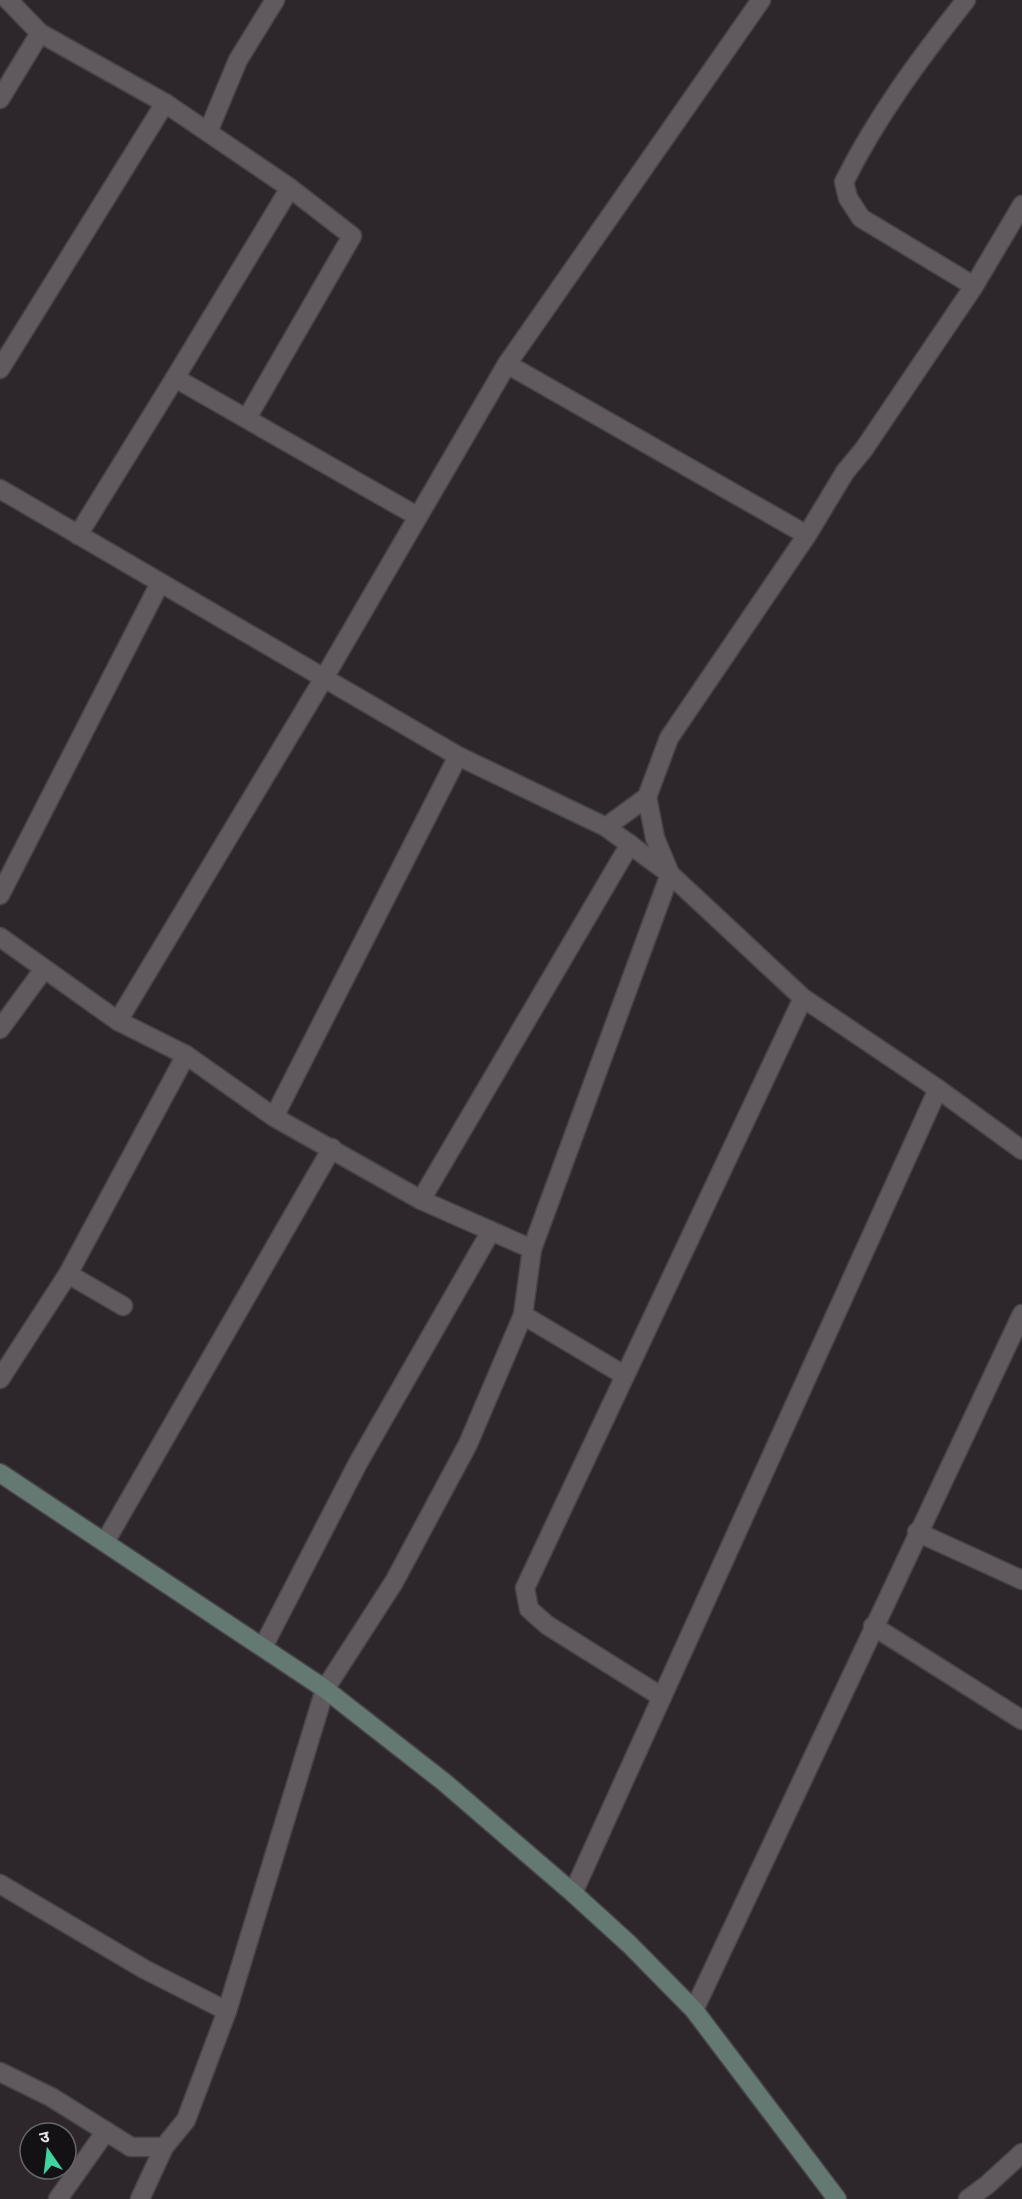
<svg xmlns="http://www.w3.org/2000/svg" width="1022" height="2199" viewBox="0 0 1022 2199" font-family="'DejaVu Sans','Noto Sans Devanagari',sans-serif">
<rect width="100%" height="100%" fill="#2d272b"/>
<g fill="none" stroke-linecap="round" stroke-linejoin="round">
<g stroke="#484347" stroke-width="21">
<g id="street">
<path d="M 8,0 L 40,33 L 165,103 L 290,188 L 352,236 L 247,418"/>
<path d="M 966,0 C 920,58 877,116 844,182 L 848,198 L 861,218 L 974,286"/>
<path d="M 0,99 L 40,33"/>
<path d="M 208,132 L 238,60 L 275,0"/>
<path d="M 1022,205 L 974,286 L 864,449 L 845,472 L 807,535 L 669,738 L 647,797 L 655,838 L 670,874 L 803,998 L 938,1089 L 1022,1150"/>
<path d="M 507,364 L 761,0"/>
<path d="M 0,369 L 165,103"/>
<path d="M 175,378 L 290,188"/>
<path d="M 0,489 L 324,678 L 507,364 L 807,535"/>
<path d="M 78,535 L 175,378 L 417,516"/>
<path d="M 606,827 L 647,797"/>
<path d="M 0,895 L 160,583"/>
<path d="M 0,937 L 118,1021 L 186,1055 L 274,1117 L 421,1200 L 532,1249 L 670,874 L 606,827 L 458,756 L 274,1117"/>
<path d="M 118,1021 L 324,678 L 458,756"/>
<path d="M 0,1029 L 44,969"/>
<path d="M 421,1200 L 630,844"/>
<path d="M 68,1274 L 186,1055"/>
<path d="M 523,1315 L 624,1375"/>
<path d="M 0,1379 L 68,1274 L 123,1306"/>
<path d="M 917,1532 L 1022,1580"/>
<path d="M 105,1542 L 332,1148"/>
<path d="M 873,1626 L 1022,1720"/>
<path d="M 263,1647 L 358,1463 L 491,1231"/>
<path d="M 662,1697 L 547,1625 L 529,1609 L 525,1588 L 803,998"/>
<path d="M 0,1884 L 144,1969 L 227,2011"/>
<path d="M 573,1893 L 938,1089"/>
<path d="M 694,2010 L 1022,1314"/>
<path d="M 0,2072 L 51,2097 L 131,2147 L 164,2147 L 186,2120 L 227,2011 L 325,1689 L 394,1582 L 468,1444 L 523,1315 L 532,1249"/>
<path d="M 58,2199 L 106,2131"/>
<path d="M 140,2199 L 164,2147"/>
<path d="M 968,2199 L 987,2185 L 1022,2153"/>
</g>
</g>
<g stroke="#484347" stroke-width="21">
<path id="secondary" d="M 0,1473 L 325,1689 L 444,1782 L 573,1893 L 629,1944 L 694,2010 L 837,2199"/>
</g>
<use href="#street" stroke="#605a5f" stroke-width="18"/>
<use href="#secondary" stroke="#637972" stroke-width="18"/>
</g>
<g transform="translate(48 2151) rotate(346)"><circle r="28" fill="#131113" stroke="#686568" stroke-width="1.5"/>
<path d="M0-4.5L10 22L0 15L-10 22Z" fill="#41d4a1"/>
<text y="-9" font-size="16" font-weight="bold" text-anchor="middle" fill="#e8e4e7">उ</text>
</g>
</svg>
